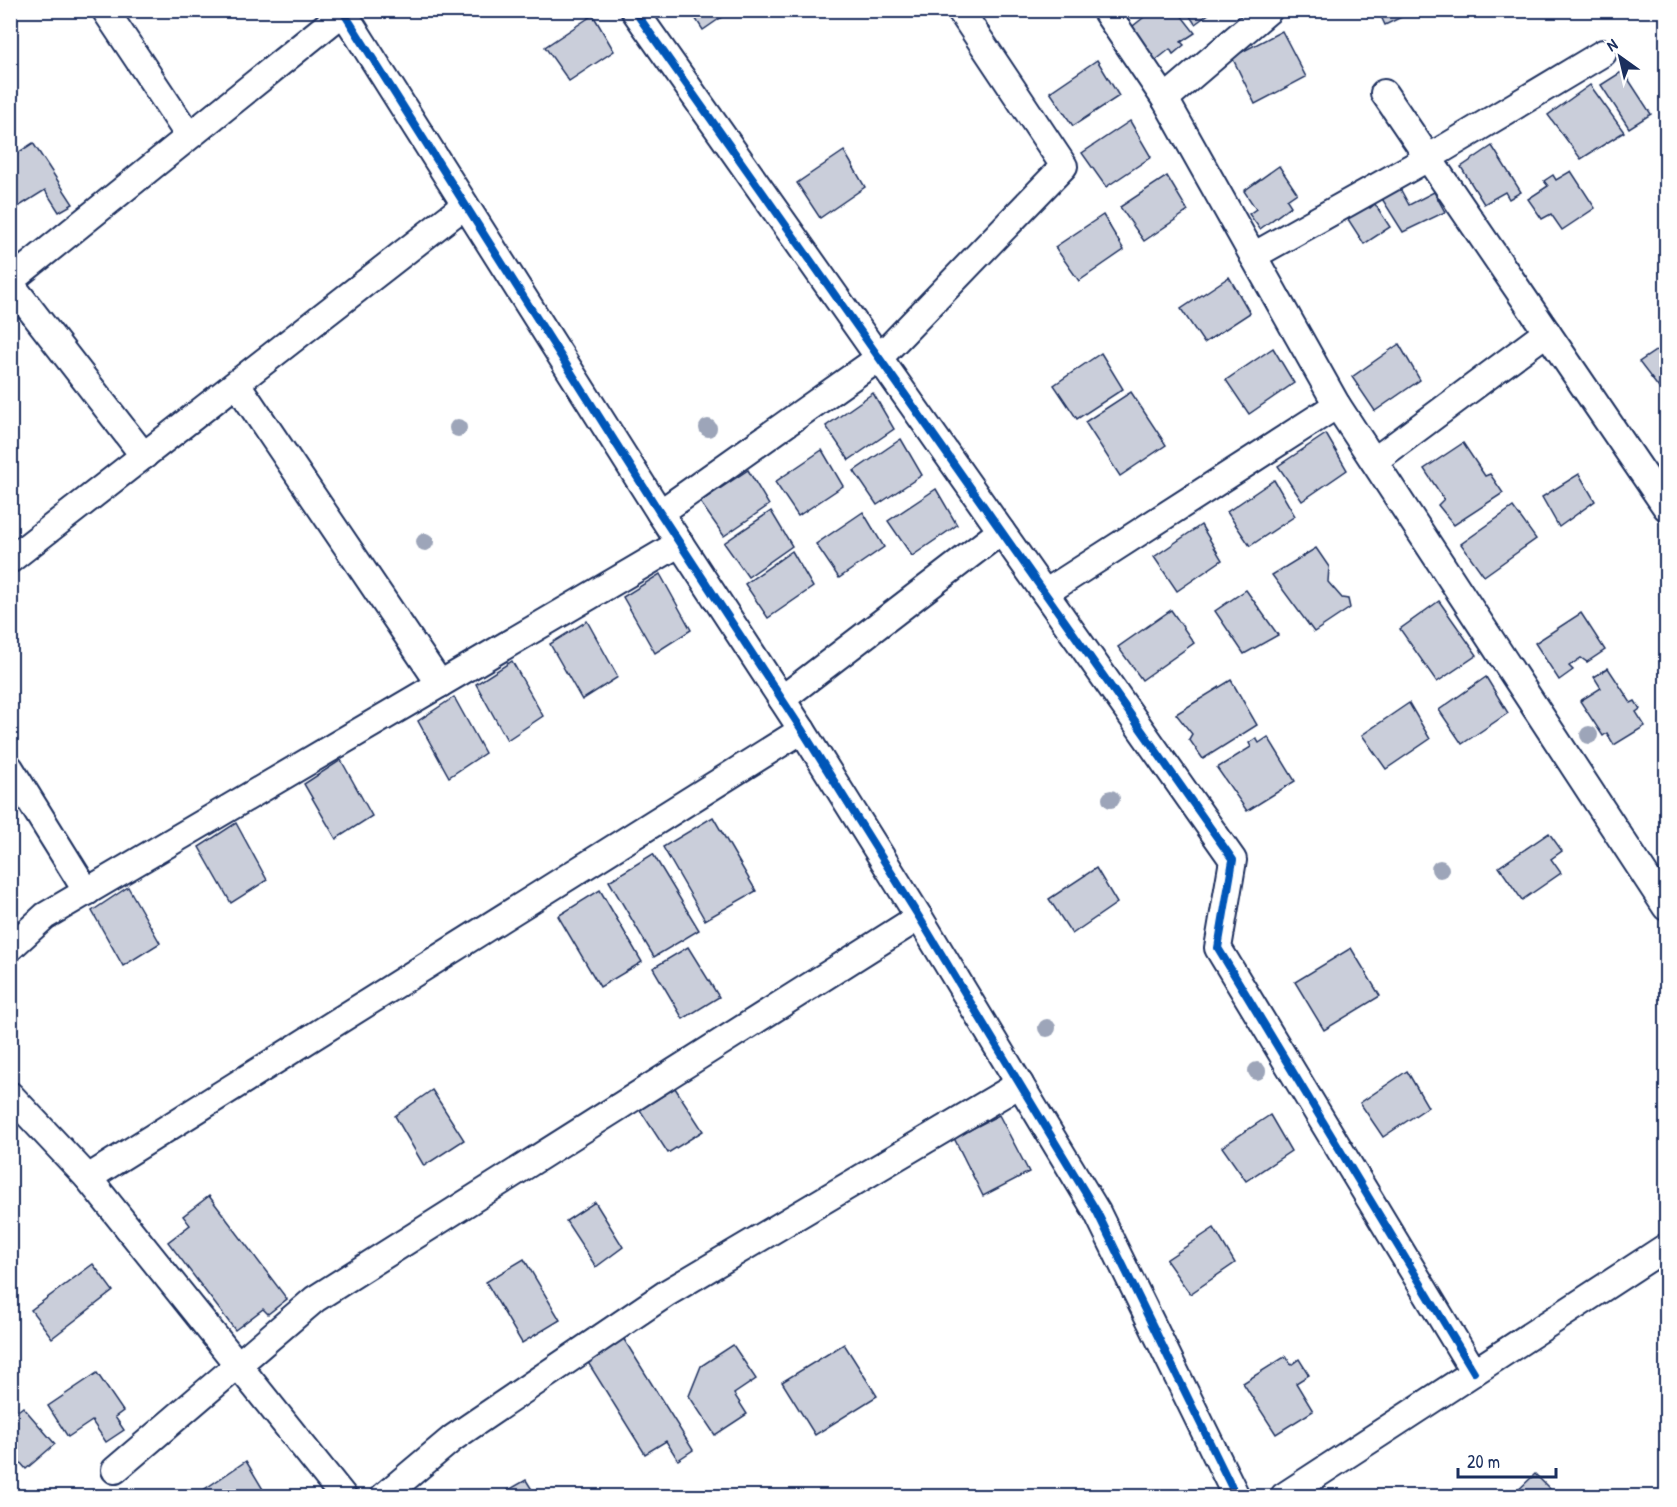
<svg xmlns="http://www.w3.org/2000/svg" width="1677" height="1507" viewBox="0 0 1677 1507" font-family="'Patrick Hand',sans-serif">
<rect width="100%" height="100%" fill="#fff"/>
<filter id="ink" filterUnits="userSpaceOnUse"><feTurbulence type="fractalNoise" baseFrequency=".0167" numOctaves="2"/><feDisplacementMap in="SourceGraphic" scale="12" xChannelSelector="R" yChannelSelector="G"/><feConvolveMatrix kernelMatrix="1 2 1 2 8 2 1 2 1" color-interpolation-filters="sRGB"/></filter>
<g filter="url(#ink)">
<g fill="#caceda" stroke="#1b2f5e" stroke-width="1.5">
<path d="M 690,10 L 732,10 L 703,30 Z"/>
<path d="M 1153,10 L 1160,13 L 1177,10 L 1195,33 L 1181,42 L 1184,45 L 1173,54 L 1170,49 L 1151,64 L 1128,30 Z"/>
<path d="M 1186,10 L 1214,10 L 1195,24 Z"/>
<path d="M 1378,10 L 1416,10 L 1385,25 Z"/>
<path d="M 593,15 L 614,51 L 569,81 L 545,47 Z"/>
<path d="M 1282,31 L 1306,77 L 1255,104 L 1232,57 Z"/>
<path d="M 1097,60 L 1119,96 L 1073,126 L 1050,92 Z"/>
<path d="M 1623,71 L 1651,114 L 1629,128 L 1601,85 Z"/>
<path d="M 1590,85 L 1624,132 L 1581,159 L 1548,115 Z"/>
<path d="M 1130,121 L 1151,157 L 1106,187 L 1082,153 Z"/>
<path d="M 33,143 L 73,204 L 59,212 L 45,190 L 18,207 L 10,196 L 10,158 Z"/>
<path d="M 1492,146 L 1521,192 L 1509,199 L 1505,192 L 1484,204 L 1461,167 Z"/>
<path d="M 844,151 L 865,187 L 820,218 L 797,183 Z"/>
<path d="M 1279,166 L 1297,193 L 1287,200 L 1291,206 L 1260,229 L 1249,214 L 1256,209 L 1244,191 Z"/>
<path d="M 1571,171 L 1595,208 L 1562,230 L 1551,214 L 1542,219 L 1528,199 L 1548,186 L 1544,181 L 1553,175 L 1556,180 Z"/>
<path d="M 1167,176 L 1188,211 L 1144,241 L 1120,207 Z"/>
<path d="M 1396,181 L 1409,205 L 1434,192 L 1445,212 L 1403,232 L 1379,194 Z"/>
<path d="M 1364,204 L 1370,208 L 1375,204 L 1390,227 L 1364,244 L 1346,216 Z"/>
<path d="M 1103,215 L 1124,250 L 1079,281 L 1055,247 Z"/>
<path d="M 1229,277 L 1250,313 L 1204,343 L 1181,309 Z"/>
<path d="M 1399,344 L 1420,380 L 1375,411 L 1352,377 Z"/>
<path d="M 1666,344 L 1666,396 L 1665,396 L 1639,362 Z"/>
<path d="M 1273,348 L 1294,383 L 1249,414 L 1226,380 Z"/>
<path d="M 1101,353 L 1123,389 L 1077,419 L 1054,385 Z"/>
<path d="M 1131,392 L 1166,445 L 1120,476 L 1085,422 Z"/>
<path d="M 873,393 L 894,429 L 849,460 L 826,426 Z"/>
<path d="M 1326,434 L 1347,470 L 1302,501 L 1278,466 Z"/>
<path d="M 901,439 L 922,475 L 877,505 L 854,471 Z"/>
<path d="M 1463,443 L 1485,476 L 1490,474 L 1503,493 L 1454,525 L 1438,505 L 1444,499 L 1424,469 Z"/>
<path d="M 822,450 L 843,486 L 798,516 L 775,482 Z"/>
<path d="M 748,470 L 769,505 L 724,536 L 700,502 Z"/>
<path d="M 1579,474 L 1595,501 L 1559,527 L 1542,497 Z"/>
<path d="M 1274,480 L 1295,516 L 1250,546 L 1227,512 Z"/>
<path d="M 936,489 L 957,525 L 912,556 L 888,521 Z"/>
<path d="M 1513,507 L 1536,539 L 1484,576 L 1461,544 Z"/>
<path d="M 771,511 L 792,546 L 748,577 L 724,543 Z"/>
<path d="M 863,512 L 884,547 L 839,578 L 816,544 Z"/>
<path d="M 1201,525 L 1222,560 L 1177,591 L 1154,557 Z"/>
<path d="M 1316,548 L 1329,567 L 1328,582 L 1342,598 L 1348,599 L 1350,608 L 1314,632 L 1272,575 Z"/>
<path d="M 792,551 L 813,587 L 768,618 L 745,584 Z"/>
<path d="M 660,574 L 691,630 L 655,653 L 623,597 Z"/>
<path d="M 1246,590 L 1278,635 L 1244,654 L 1215,611 Z"/>
<path d="M 1439,601 L 1477,655 L 1437,682 L 1400,629 Z"/>
<path d="M 1171,610 L 1194,643 L 1142,680 L 1118,647 Z"/>
<path d="M 1581,613 L 1605,650 L 1587,662 L 1581,658 L 1569,666 L 1573,670 L 1559,680 L 1535,643 Z"/>
<path d="M 587,621 L 618,677 L 582,700 L 550,644 Z"/>
<path d="M 512,661 L 543,716 L 507,740 L 476,684 Z"/>
<path d="M 1608,668 L 1631,703 L 1635,701 L 1640,709 L 1636,712 L 1645,726 L 1614,745 L 1607,733 L 1603,736 L 1580,701 L 1601,688 L 1594,677 Z"/>
<path d="M 1486,677 L 1508,713 L 1462,744 L 1439,710 Z"/>
<path d="M 1231,680 L 1257,725 L 1203,759 L 1189,739 L 1192,734 L 1176,714 Z"/>
<path d="M 454,697 L 485,753 L 449,777 L 418,721 Z"/>
<path d="M 1409,703 L 1430,739 L 1386,769 L 1362,735 Z"/>
<path d="M 1268,737 L 1295,781 L 1247,811 L 1217,768 L 1251,747 L 1249,743 L 1256,738 L 1259,743 Z"/>
<path d="M 341,760 L 372,816 L 336,839 L 304,784 Z"/>
<path d="M 713,817 L 756,891 L 705,920 L 663,847 Z"/>
<path d="M 236,823 L 267,880 L 231,903 L 199,847 Z"/>
<path d="M 1549,833 L 1562,851 L 1551,859 L 1561,873 L 1522,900 L 1499,867 Z"/>
<path d="M 653,854 L 699,930 L 654,957 L 609,881 Z"/>
<path d="M 1096,868 L 1117,903 L 1072,934 L 1049,899 Z"/>
<path d="M 128,887 L 160,943 L 123,966 L 92,911 Z"/>
<path d="M 600,890 L 642,962 L 600,987 L 558,916 Z"/>
<path d="M 688,947 L 719,997 L 683,1019 L 653,968 Z"/>
<path d="M 1351,948 L 1380,996 L 1324,1030 L 1295,982 Z"/>
<path d="M 1407,1071 L 1428,1107 L 1383,1137 L 1360,1103 Z"/>
<path d="M 675,1088 L 703,1131 L 668,1153 L 640,1110 Z"/>
<path d="M 432,1090 L 464,1140 L 424,1166 L 395,1116 Z"/>
<path d="M 999,1115 L 1029,1172 L 983,1196 L 954,1138 Z"/>
<path d="M 1270,1115 L 1291,1151 L 1246,1181 L 1222,1147 Z"/>
<path d="M 209,1196 L 287,1299 L 268,1314 L 263,1309 L 235,1330 L 168,1242 L 190,1225 L 183,1216 Z"/>
<path d="M 595,1202 L 623,1247 L 596,1267 L 566,1221 Z"/>
<path d="M 1214,1228 L 1235,1263 L 1190,1294 L 1166,1260 Z"/>
<path d="M 524,1259 L 560,1320 L 522,1343 L 486,1282 Z"/>
<path d="M 93,1264 L 113,1291 L 52,1338 L 31,1310 Z"/>
<path d="M 620,1333 L 693,1450 L 678,1460 L 666,1441 L 645,1454 L 584,1356 Z"/>
<path d="M 844,1344 L 877,1396 L 815,1435 L 782,1382 Z"/>
<path d="M 733,1345 L 756,1379 L 734,1394 L 747,1414 L 715,1435 L 689,1396 L 701,1366 Z"/>
<path d="M 1286,1356 L 1291,1365 L 1299,1359 L 1309,1375 L 1296,1383 L 1313,1411 L 1276,1434 L 1243,1383 Z"/>
<path d="M 97,1373 L 123,1411 L 115,1417 L 124,1430 L 106,1442 L 92,1421 L 68,1437 L 48,1406 Z"/>
<path d="M 23,1407 L 55,1444 L 26,1469 L 10,1451 L 10,1417 Z"/>
<path d="M 246,1461 L 267,1496 L 201,1496 L 199,1493 Z"/>
<path d="M 1535,1474 L 1557,1496 L 1512,1496 Z"/>
<path d="M 526,1480 L 536,1496 L 498,1496 Z"/>
</g>
<g fill="none" stroke-linecap="round" stroke-linejoin="round">
<g stroke="#1b2f5e" stroke-width="30">
<g id="street">
<path d="M 105,10 L 189,136"/>
<path d="M 342,10 L 660,513 L 802,730 L 919,917 L 1097,1212 L 1236,1496"/>
<path d="M 634,10 L 1233,860 L 1218,948 L 1474,1372"/>
<path d="M 1105,10 L 1165,99 L 1337,405 L 1666,907"/>
<path d="M 1384,93 L 1666,507"/>
<path d="M 1165,99 L 1269,10"/>
<path d="M 1253,256 L 1428,158 L 1603,53"/>
<path d="M 10,281 L 346,10"/>
<path d="M 10,283 L 144,456"/>
<path d="M 237,384 L 440,684"/>
<path d="M 1374,461 L 1547,332"/>
<path d="M 660,513 L 879,358 L 1064,166 L 960,10"/>
<path d="M 10,560 L 465,205"/>
<path d="M 1045,593 L 1337,405"/>
<path d="M 782,699 L 1001,531"/>
<path d="M 10,768 L 87,892"/>
<path d="M 10,948 L 45,916 L 680,543"/>
<path d="M 10,1095 L 88,1178 L 343,1496"/>
<path d="M 88,1178 L 802,730"/>
<path d="M 115,1470 L 315,1299 L 919,917"/>
<path d="M 384,1496 L 453,1438 L 667,1293 L 1020,1084"/>
<path d="M 1284,1496 L 1666,1247"/>
</g>
</g>
<use href="#street" stroke="#fff" stroke-width="26"/>
<g stroke="#fff" stroke-width="11">
<g id="cycleway">
<path d="M 342,10 L 660,513 L 802,730 L 919,917 L 1097,1212 L 1236,1496"/>
<path d="M 634,10 L 1233,860 L 1218,948 L 1474,1372"/>
</g>
</g>
<use href="#cycleway" stroke="#0057b8" stroke-width="8"/>
</g>
<g fill="#9da5b9">
<circle cx="458" cy="428" r="9"/>
<circle cx="708" cy="428" r="9"/>
<circle cx="425" cy="542" r="9"/>
<circle cx="1589" cy="735" r="9"/>
<circle cx="1111" cy="799" r="9"/>
<circle cx="1440" cy="869" r="9"/>
<circle cx="1047" cy="1028" r="9"/>
<circle cx="1257" cy="1071" r="9"/>
</g>
</g>
<rect width="1677" height="1507" fill="none" stroke="#fff" stroke-width="36"/>
<rect x="18" y="18" width="1641" height="1471" fill="none" stroke="#1b2f5e" stroke-width="2" filter="url(#ink)"/>
<g transform="translate(1620 57) rotate(326)" stroke="#ffffff" stroke-width="4.5" paint-order="stroke">
<path d="M0-4.5L10 22L0 15L-10 22Z" fill="#1b2f5e"/>
<text y="-9" font-size="16" font-weight="bold" text-anchor="middle" fill="#1b2f5e">N</text>
</g>
<path d="M1458 1468v9h98v-9" fill="none" stroke="#1b2f5e" stroke-width="3"/>
<text x="1467" y="1468" font-size="18" fill="#1b2f5e" stroke="#ffffff" stroke-width="4.5" paint-order="stroke">20 m</text>
</svg>
